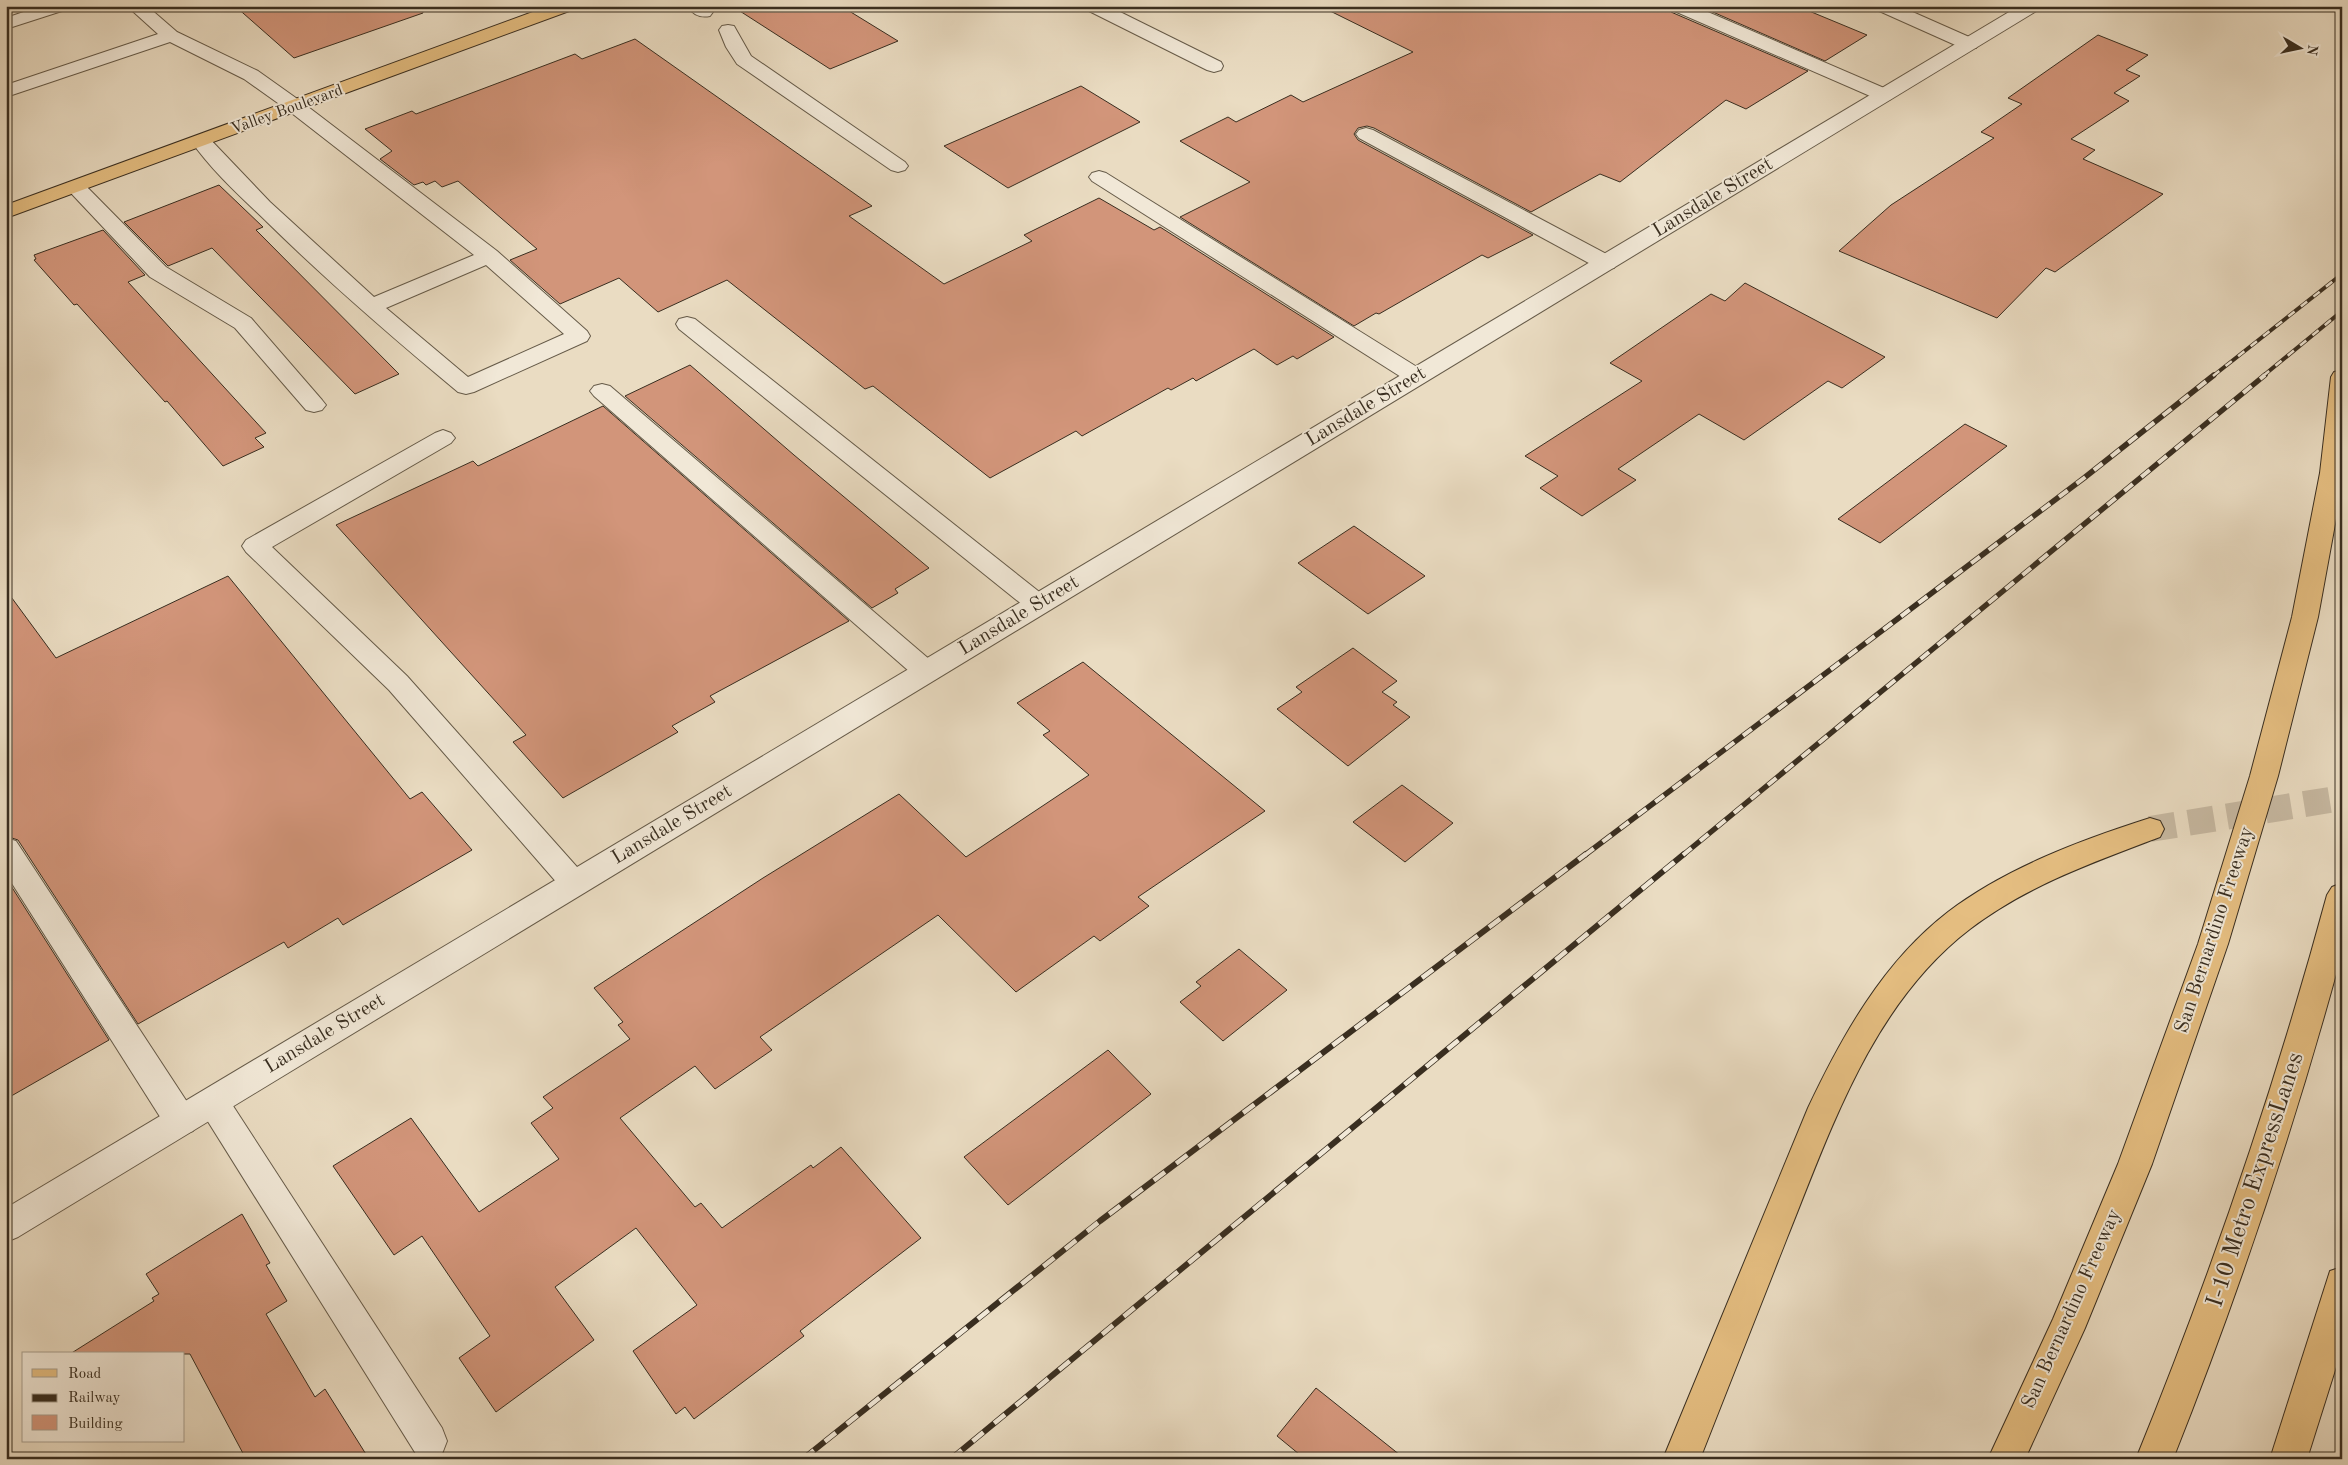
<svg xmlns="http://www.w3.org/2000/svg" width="2348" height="1465" viewBox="0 0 2348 1465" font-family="'Old Standard TT',serif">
<rect width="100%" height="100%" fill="#eadcc2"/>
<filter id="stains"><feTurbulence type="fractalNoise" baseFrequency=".004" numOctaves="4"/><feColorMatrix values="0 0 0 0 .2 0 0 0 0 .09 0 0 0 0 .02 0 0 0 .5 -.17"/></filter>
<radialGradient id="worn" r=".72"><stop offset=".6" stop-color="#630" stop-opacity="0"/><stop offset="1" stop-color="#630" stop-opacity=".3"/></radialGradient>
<g fill="#d2957a" stroke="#392e20">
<path d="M 235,6 L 422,6 L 423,13 L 294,58 Z"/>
<path d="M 732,6 L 841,6 L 898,41 L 830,69 Z"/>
<path d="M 1320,6 L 1667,6 L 1671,12 L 1808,71 L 1746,109 L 1726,100 L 1620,182 L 1600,174 L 1531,212 L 1374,128 L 1367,126 L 1358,128 L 1354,134 L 1358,140 L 1533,235 L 1488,258 L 1482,255 L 1379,314 L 1376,313 L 1354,326 L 1180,217 L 1250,182 L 1180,141 L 1228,117 L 1236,122 L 1291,95 L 1303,102 L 1413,52 Z"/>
<path d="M 1699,6 L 1797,6 L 1867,35 L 1825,61 Z"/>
<path d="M 2098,35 L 2148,55 L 2126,70 L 2140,76 L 2114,93 L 2129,101 L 2071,139 L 2095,150 L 2083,159 L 2163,194 L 2055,272 L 2046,268 L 1997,318 L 1839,251 L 1891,205 L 1994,138 L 1981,132 L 2022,104 L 2008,98 Z"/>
<path d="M 635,39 L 872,206 L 849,216 L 944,284 L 1032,241 L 1024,235 L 1099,198 L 1154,230 L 1160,227 L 1334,337 L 1297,359 L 1293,356 L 1277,365 L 1254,349 L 1196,381 L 1193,378 L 1171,390 L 1168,388 L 1082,436 L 1076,431 L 990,478 L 873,386 L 865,389 L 727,280 L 658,312 L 619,278 L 560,304 L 510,260 L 537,249 L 458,181 L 442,187 L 435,181 L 426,185 L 423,182 L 414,185 L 380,159 L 392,151 L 365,129 L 412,111 L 416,114 L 575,54 L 582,59 Z"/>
<path d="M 1081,86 L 1140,122 L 1008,188 L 944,146 Z"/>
<path d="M 219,185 L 263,227 L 256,230 L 399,374 L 355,394 L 212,248 L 168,266 L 124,222 Z"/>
<path d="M 103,230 L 145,275 L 128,282 L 266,433 L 255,438 L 264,447 L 223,466 L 167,401 L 165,402 L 77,304 L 74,305 L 34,260 L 36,259 L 34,255 Z"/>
<path d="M 1745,283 L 1885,357 L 1842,388 L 1828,381 L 1744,440 L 1699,414 L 1618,469 L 1636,480 L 1582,516 L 1540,488 L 1558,476 L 1525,456 L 1642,381 L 1610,363 L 1711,294 L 1725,301 Z"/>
<path d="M 690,365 L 794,455 L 929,568 L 895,589 L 898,593 L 872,608 L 625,396 Z"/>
<path d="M 603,406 L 849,621 L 710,696 L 715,702 L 672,726 L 678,732 L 563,798 L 513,742 L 526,735 L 336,525 L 473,461 L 478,466 Z"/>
<path d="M 1965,424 L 2007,446 L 1880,543 L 1838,519 Z"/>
<path d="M 1354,526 L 1425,576 L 1368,614 L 1298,563 Z"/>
<path d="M 228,576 L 410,799 L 422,792 L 472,850 L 343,925 L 338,918 L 288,948 L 284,942 L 138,1024 L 18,840 L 6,836 L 6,590 L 56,658 Z"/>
<path d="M 1353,648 L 1397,681 L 1382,692 L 1397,702 L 1393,705 L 1410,717 L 1348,766 L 1277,709 L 1302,692 L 1296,687 Z"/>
<path d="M 1083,662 L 1265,811 L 1138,897 L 1149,906 L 1100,941 L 1094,936 L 1016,992 L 938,915 L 760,1037 L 772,1050 L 715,1089 L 695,1066 L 620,1118 L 695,1207 L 701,1203 L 722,1228 L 811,1165 L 813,1168 L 841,1147 L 921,1238 L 800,1331 L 804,1336 L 694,1419 L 685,1407 L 676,1414 L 633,1351 L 697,1305 L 636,1228 L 555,1287 L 594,1340 L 496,1412 L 459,1358 L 490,1336 L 422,1236 L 394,1255 L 333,1166 L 411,1118 L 479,1212 L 559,1159 L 531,1123 L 553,1108 L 543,1097 L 630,1039 L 618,1025 L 623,1022 L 594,988 L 763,878 L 899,794 L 966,857 L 1089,775 L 1043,735 L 1050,731 L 1017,703 Z"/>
<path d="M 1402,785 L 1453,823 L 1405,862 L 1353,822 Z"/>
<path d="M 6,878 L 109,1040 L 6,1099 Z"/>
<path d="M 1239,949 L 1287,990 L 1223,1041 L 1180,1002 L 1201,986 L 1196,982 Z"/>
<path d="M 1108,1050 L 1151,1094 L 1008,1205 L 964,1157 Z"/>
<path d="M 242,1214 L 270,1263 L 266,1265 L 287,1301 L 266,1314 L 315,1397 L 325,1389 L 369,1459 L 246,1459 L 190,1354 L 70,1354 L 154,1301 L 152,1298 L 159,1294 L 146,1274 Z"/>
<path d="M 1316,1388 L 1405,1459 L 1305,1459 L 1277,1436 Z"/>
</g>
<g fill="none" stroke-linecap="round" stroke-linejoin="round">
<path stroke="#c7b9a2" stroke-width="26" stroke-dasharray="26 13" stroke-linecap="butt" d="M 2150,829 L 2342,798"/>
<g stroke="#655a48" stroke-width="2">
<g id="lane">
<path d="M 41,6 L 68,6 L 65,10 L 6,29 L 6,18 Z"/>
<path d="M 127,6 L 147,6 L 177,32 L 258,71 L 303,103 L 497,251 L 587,331 L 590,336 L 587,341 L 474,392 L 466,394 L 458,392 C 392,337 328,282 267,222 C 241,197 212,171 191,141 L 194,137 L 201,135 L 208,137 L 270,202 L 374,297 L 474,255 L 289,111 L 244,79 L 170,42 L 6,97 L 6,85 L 158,34 ZM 486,265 L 564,334 L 468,377 L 386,308 Z"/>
<path d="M 687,6 L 708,6 L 713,12 L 710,16 C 701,18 693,15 687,6 Z"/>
<path d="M 1084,6 L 1108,6 L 1221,62 L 1223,66 L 1221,70 L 1214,72 L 1207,70 L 1087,10 Z"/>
<path d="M 1669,6 L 1694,6 L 1891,91 L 1894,95 L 1891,99 L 1884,101 L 1877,99 L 1672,10 Z"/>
<path d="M 1874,6 L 1899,6 L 1976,40 L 1978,44 L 1976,48 L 1962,48 L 1877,10 Z"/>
<path d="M 728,25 L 734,26 L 751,56 L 905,162 L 908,166 L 905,170 L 898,172 L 891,170 L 737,64 L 726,47 L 719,30 L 722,26 Z"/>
<path d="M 1366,128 L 1373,130 L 1614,258 L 1617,263 L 1614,268 L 1606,269 L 1598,268 L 1359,138 L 1356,134 L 1359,130 Z"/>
<path d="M 1099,171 L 1106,173 L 1425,372 L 1428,377 L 1425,382 L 1417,384 L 1409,382 L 1092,181 L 1089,177 L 1092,173 Z"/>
<path d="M 76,181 L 83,183 L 166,267 L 251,318 L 322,400 L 326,405 L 322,410 L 314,412 L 306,410 L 235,328 L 150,277 L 69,191 L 66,187 L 69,183 Z"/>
<path d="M 687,317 L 695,319 L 1047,598 L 1051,604 L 1047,610 L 1038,613 L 1029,610 L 679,329 L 676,324 L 679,319 Z"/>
<path d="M 602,384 L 610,386 L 936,665 L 940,672 L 936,679 L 927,682 L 918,679 L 594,396 L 590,391 L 594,386 Z"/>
<path d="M 443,430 L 451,433 L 455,438 L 451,443 L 272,547 L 407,676 L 585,876 L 590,884 L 585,892 L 575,896 L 565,892 L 389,690 L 246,552 L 242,546 L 246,540 L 435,433 Z"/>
<path d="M 6,838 L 16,841 L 193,1111 L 197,1121 L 193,1131 L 181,1135 L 169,1131 L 6,874 Z"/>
<path d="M 213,1088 L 224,1092 L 442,1428 L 447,1441 L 442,1454 L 430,1459 L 416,1454 L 202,1112 L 197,1102 L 202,1092 Z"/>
</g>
</g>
<g stroke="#655a48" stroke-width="2">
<path id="street" d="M 2019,6 L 2041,6 L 2038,10 L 18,1237 L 6,1242 L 6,1208 Z"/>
</g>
<g stroke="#392e20" stroke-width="2">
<path id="primary" d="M 549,6 L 575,6 L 572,10 L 6,218 L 6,205 Z"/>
</g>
<g stroke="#392e20" stroke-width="2">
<g id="highway">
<path d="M 2342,370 L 2342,486 L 2318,617 L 2278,776 L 2228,944 L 2152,1164 L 2085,1328 L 2025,1459 L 1988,1459 L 2053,1319 L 2118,1164 L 2198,944 L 2250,776 L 2292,617 L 2320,473 L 2331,377 L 2334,372 Z"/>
<path d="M 2150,818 L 2160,821 L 2164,829 L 2160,837 C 2094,862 2026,886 1970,929 C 1872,1004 1831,1129 1787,1238 C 1758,1312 1729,1385 1700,1459 L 1663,1459 L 1808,1108 C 1842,1036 1883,962 1948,912 C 2006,868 2081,840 2150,818 Z"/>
<path d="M 2342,883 L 2342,953 L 2338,967 C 2292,1134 2237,1298 2173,1459 L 2136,1459 C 2211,1275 2275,1087 2327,895 L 2332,887 Z"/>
<path d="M 2342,1267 L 2342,1348 L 2307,1459 L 2270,1459 L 2330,1271 Z"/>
</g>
</g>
<use href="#lane" fill="#f1e8d7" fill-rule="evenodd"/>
<use href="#street" fill="#f1e8d7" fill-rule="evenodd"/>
<use href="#primary" fill="#e5be81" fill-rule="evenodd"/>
<use href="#highway" fill="#e5be81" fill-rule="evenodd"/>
<g stroke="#392e20" stroke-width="4">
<g id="rail-far2">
<path d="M 2213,376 L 2342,274"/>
<path d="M 2263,376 L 2342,311"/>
</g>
</g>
<g stroke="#392e20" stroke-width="5.5">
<g id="rail-far1">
<path d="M 1585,855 L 2084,478 L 2214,375"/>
<path d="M 1683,855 L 2265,375"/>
</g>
</g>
<g stroke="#392e20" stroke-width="6">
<g id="rail">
<path d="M 803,1459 L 1100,1221 L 1586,854"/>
<path d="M 951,1459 L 1684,854"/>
</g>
</g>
<use href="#rail-far2" stroke="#f1e8d7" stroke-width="2.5" stroke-dasharray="8" stroke-linecap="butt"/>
<use href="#rail-far1" stroke="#f1e8d7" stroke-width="4" stroke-dasharray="11" stroke-linecap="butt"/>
<use href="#rail" stroke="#f1e8d7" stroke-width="4.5" stroke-dasharray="14" stroke-linecap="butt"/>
</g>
<g text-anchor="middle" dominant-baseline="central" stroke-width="4" stroke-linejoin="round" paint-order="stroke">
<g font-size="16" fill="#392e20" stroke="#f1e8d7">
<text transform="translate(287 110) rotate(-20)">Valley Boulevard</text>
</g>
<g font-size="20" fill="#392e20" stroke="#f1e8d7">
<text transform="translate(1713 198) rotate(-31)">Lansdale Street</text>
<text transform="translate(1366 407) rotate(-31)">Lansdale Street</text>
<text transform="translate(1019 616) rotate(-31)">Lansdale Street</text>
<text transform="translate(672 825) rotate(-31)">Lansdale Street</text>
<text transform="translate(2215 930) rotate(-72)">San Bernardino Freeway</text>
<text transform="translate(325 1034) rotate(-31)">Lansdale Street</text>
<text transform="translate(2072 1309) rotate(-66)">San Bernardino Freeway</text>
</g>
<g font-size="24" fill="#392e20" stroke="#f1e8d7">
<text transform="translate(2256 1180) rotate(-72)">I-10 Metro ExpressLanes</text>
</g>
</g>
<rect width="2348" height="1465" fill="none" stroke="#eadcc2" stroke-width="25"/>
<rect x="8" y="8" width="2333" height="1450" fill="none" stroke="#392e20" stroke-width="2.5"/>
<rect x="12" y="12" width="2323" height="1440" fill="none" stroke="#392e20"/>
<rect x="22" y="1352" width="162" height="90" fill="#f1e8d7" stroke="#a79e8e"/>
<rect x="32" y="1369" width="25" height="8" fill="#e5be81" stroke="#a79e8e"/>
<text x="68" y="1378" font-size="15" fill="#392e20">Road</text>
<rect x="32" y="1394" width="25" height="8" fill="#392e20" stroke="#a79e8e"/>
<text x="68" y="1402" font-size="15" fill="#392e20">Railway</text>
<rect x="32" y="1415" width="25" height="15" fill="#d2957a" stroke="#a79e8e"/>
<text x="68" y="1428" font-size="15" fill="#392e20">Building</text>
<g transform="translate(2300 48) rotate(99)" stroke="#f1e8d7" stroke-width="4" paint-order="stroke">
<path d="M0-4L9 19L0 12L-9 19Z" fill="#392e20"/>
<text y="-8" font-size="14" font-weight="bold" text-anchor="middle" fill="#392e20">N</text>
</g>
<rect width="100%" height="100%" filter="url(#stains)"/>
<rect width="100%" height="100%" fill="url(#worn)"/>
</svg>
